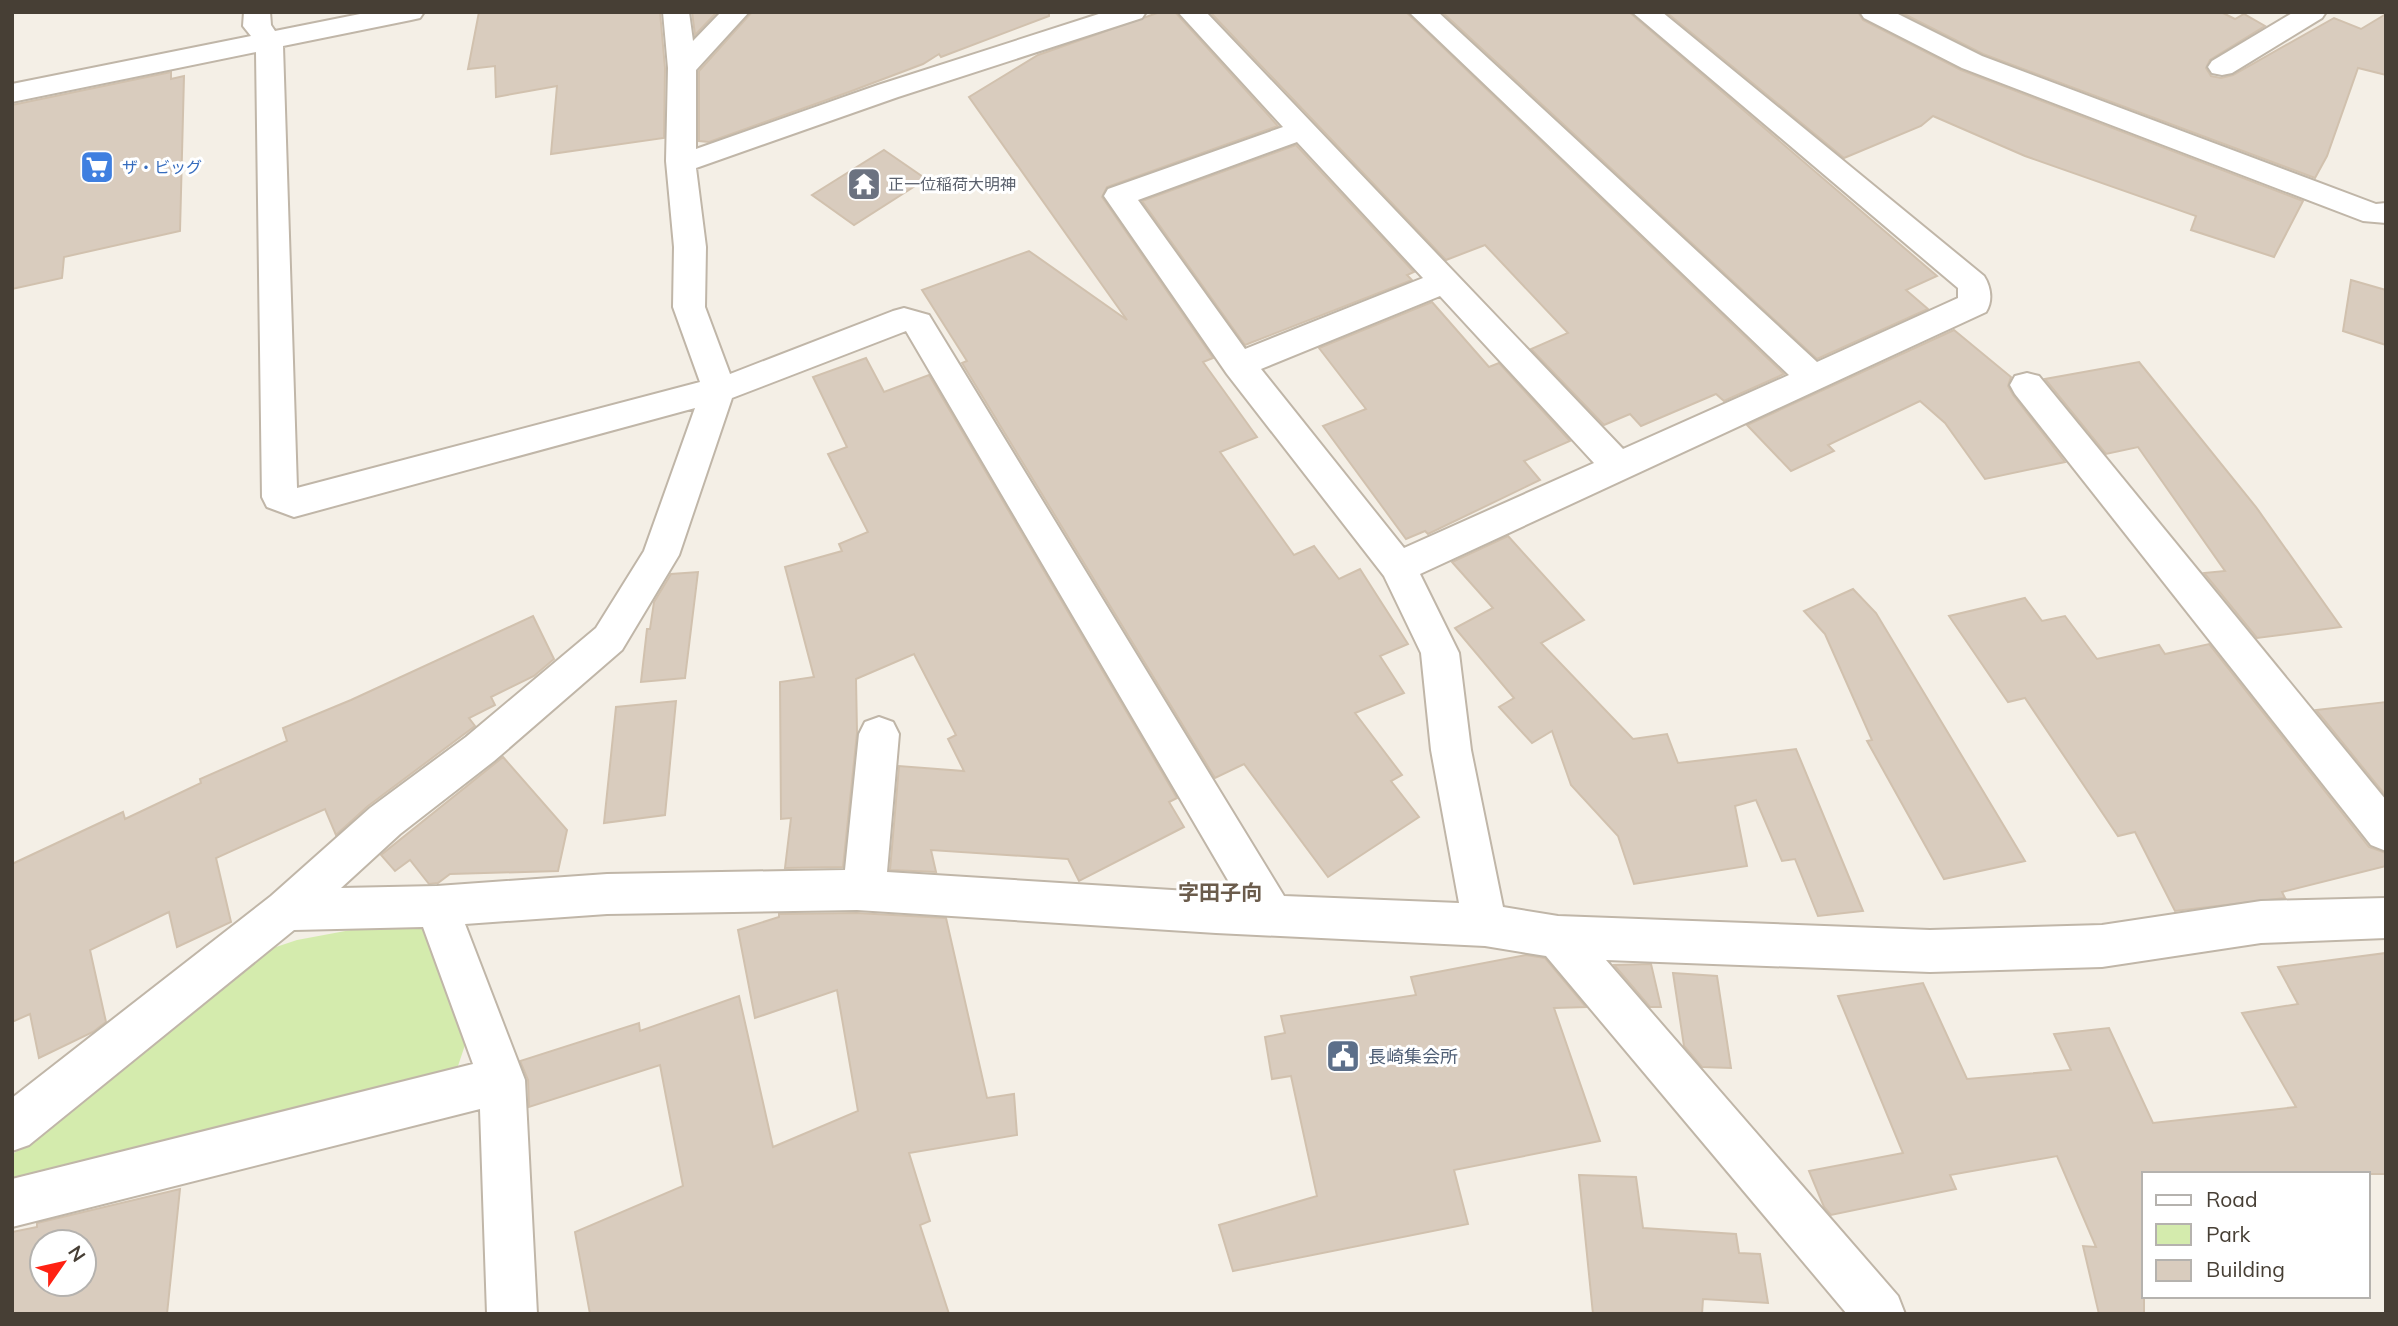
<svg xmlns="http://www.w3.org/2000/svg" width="2398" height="1326" viewBox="0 0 2398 1326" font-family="Mulish,'Noto Sans JP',sans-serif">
<rect width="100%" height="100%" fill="#f4efe6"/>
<path fill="#d4ebad" d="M 383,924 L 427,929 L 467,1039 L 455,1075 L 12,1182 L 12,1155 L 255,954 L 297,940 Z"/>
<g fill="#d9ccbe" stroke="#d1c1ae" stroke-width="2" fill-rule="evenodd">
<path d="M 479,12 L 660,12 L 665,68 L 664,138 L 551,154 L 557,86 L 496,97 L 495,66 L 468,69 Z"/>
<path d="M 692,12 L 717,12 L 695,35 Z"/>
<path d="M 752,12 L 1049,12 L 1049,16 L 941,57 L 939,54 L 923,64 L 849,92 L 709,142 L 699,141 L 699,71 Z"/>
<path d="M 1160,12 L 1175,12 L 1278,126 L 1107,187 L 1102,197 L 1213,358 L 1203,362 L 1257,437 L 1220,452 L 1294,555 L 1314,546 L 1339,579 L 1360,569 L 1408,644 L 1380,656 L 1404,693 L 1355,713 L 1402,775 L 1391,781 L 1419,817 L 1328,877 L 1244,764 L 1215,778 L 962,363 L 967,361 L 922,290 L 1029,251 L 1127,320 L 969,97 L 1038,55 Z"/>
<path d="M 1210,12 L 1406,12 L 1784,374 L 1724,401 L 1716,394 L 1641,426 L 1630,414 L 1604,425 L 1531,349 L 1568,333 L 1485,245 L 1446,260 Z"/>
<path d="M 1442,12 L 1629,12 L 1937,276 L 1906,290 L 1928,309 L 1817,359 Z"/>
<path d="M 1666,12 L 1858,12 L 1863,20 L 1961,70 L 2303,201 L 2274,257 L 2191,230 L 2196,216 L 2025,156 L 1933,116 L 1921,126 L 1844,158 Z"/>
<path d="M 1900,12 L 2221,12 L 2235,19 L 2244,14 L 2265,26 L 2210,60 L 2206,68 L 2211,76 L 2221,78 L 2233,75 L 2334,18 L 2361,29 L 2386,14 L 2386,75 L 2358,68 L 2327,156 L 2315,178 L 1983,54 Z"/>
<path d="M 171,72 L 171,79 L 184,76 L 180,231 L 64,257 L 62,278 L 12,289 L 12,105 Z"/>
<path d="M 1296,145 L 1414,272 L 1407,275 L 1412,280 L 1245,345 L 1142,201 Z"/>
<path d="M 884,150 L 926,179 L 854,225 L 812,195 Z"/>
<path d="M 2351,280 L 2386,290 L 2386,345 L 2343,331 Z"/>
<path d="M 1432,302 L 1489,367 L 1499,363 L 1570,441 L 1524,461 L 1540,480 L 1428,534 L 1425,531 L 1406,539 L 1323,426 L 1366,409 L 1319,348 Z"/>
<path d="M 1954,330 L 2011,377 L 2008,386 L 2013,395 L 2065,462 L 1985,479 L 1945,423 L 1920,401 L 1828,445 L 1834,451 L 1791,471 L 1747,425 Z"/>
<path d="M 866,358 L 884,392 L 929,375 L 1177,798 L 1169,802 L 1184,827 L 1079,881 L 1068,859 L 931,850 L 936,872 L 890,870 L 899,766 L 964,771 L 948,739 L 956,735 L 914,654 L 856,679 L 857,733 L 843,867 L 785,868 L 791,818 L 781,819 L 780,682 L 814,677 L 785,567 L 842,551 L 839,544 L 868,532 L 828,454 L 847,447 L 813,377 Z"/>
<path d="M 2139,362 L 2256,507 L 2341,627 L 2257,638 L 2204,573 L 2225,571 L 2138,447 L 2106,454 L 2045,379 Z"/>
<path d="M 1508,536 L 1584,620 L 1541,643 L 1633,739 L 1667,734 L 1678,763 L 1796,749 L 1863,911 L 1818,916 L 1795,859 L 1782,861 L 1756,800 L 1735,806 L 1747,866 L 1634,884 L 1618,836 L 1571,785 L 1552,731 L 1532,743 L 1499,707 L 1514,698 L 1455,628 L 1493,608 L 1452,562 Z"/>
<path d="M 698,572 L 685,678 L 641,682 L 647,629 L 650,629 L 654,602 L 671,574 Z"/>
<path d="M 1853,589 L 1876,613 L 2025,861 L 1944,879 L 1867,741 L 1872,740 L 1825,634 L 1804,611 Z"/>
<path d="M 2025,598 L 2042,621 L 2065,616 L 2097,659 L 2159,645 L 2165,654 L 2209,644 L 2369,847 L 2386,853 L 2386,866 L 2282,892 L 2285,898 L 2175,911 L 2135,832 L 2118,836 L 2025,698 L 2008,702 L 1949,616 Z"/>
<path d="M 533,616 L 554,659 L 534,676 L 491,697 L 495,705 L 469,718 L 475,726 L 368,806 L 336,835 L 325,809 L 216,858 L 231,922 L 177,947 L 169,912 L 90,950 L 106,1022 L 93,1032 L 39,1058 L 30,1014 L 12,1022 L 12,864 L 123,812 L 125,819 L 201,783 L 200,779 L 287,741 L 283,728 L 351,700 Z"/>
<path d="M 676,701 L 665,815 L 604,823 L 616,707 Z"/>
<path d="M 2386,702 L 2386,796 L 2316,710 Z"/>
<path d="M 503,757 L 567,830 L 558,871 L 450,874 L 438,883 L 429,884 L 410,860 L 395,871 L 381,855 Z"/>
<path d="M 857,913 L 946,918 L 987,1098 L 1014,1094 L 1017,1135 L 909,1153 L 930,1221 L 920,1225 L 949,1314 L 590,1314 L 575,1232 L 683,1186 L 660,1065 L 529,1107 L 528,1080 L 520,1061 L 639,1023 L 640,1031 L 739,996 L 773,1147 L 858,1111 L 837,990 L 755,1018 L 738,930 L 779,917 L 779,914 Z"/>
<path d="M 2386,953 L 2386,1174 L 2144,1174 L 2144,1314 L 2099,1314 L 2083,1246 L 2096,1247 L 2057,1156 L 1950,1175 L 1956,1189 L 1831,1215 L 1824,1207 L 1809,1171 L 1903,1153 L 1838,996 L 1923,983 L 1967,1079 L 2071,1070 L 2054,1034 L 2109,1028 L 2153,1123 L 2296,1107 L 2242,1013 L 2298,1004 L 2278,967 Z"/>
<path d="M 1526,955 L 1545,958 L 1586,1007 L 1554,1008 L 1600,1141 L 1454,1170 L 1468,1224 L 1233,1271 L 1219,1225 L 1317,1196 L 1291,1076 L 1272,1079 L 1265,1037 L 1285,1033 L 1281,1016 L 1416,995 L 1411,977 Z"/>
<path d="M 1651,964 L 1661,1007 L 1650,1007 L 1614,965 Z"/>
<path d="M 1673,973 L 1717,976 L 1731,1068 L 1702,1067 L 1684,1046 Z"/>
<path d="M 1579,1175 L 1636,1177 L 1643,1228 L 1736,1234 L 1739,1253 L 1760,1254 L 1768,1303 L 1703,1299 L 1702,1314 L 1593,1314 Z"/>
<path d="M 180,1189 L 167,1314 L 12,1314 L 12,1232 L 37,1227 L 37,1223 ZM 42,1242 L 84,1242 L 84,1284 L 42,1284 Z"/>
</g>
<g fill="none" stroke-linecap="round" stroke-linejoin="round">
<g stroke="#c0b6a8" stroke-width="4">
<g id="minor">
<path d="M 244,12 L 270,12 L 271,25 L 275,31 L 370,12 L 424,12 L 420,18 L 411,20 L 283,46 L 297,488 L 700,382 L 673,307 L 674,247 L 666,161 L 668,68 L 663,12 L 689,12 L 693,41 L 721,12 L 749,12 L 696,70 L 696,149 L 878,85 L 1105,12 L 1146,12 L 1142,18 L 898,97 L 696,168 L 706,247 L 705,307 L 730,374 L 893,311 L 904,308 L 929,315 L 1284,896 L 1459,903 L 1431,750 L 1421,653 L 1384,576 L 1227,374 L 1104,196 L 1108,189 L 1283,127 L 1178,12 L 1206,12 L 1623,449 L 1789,375 L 1409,12 L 1438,12 L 1817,362 L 1958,298 L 1958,288 L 1632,12 L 1662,12 L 1984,276 C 1991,287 1993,301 1986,312 L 1420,574 L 1459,653 L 1471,750 L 1503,907 L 1558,916 L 1930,930 L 2102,925 L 2261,901 L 2386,898 L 2386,938 L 2261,943 L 2102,967 L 1930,972 L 1606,960 L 1898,1296 L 1905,1314 L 1847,1314 L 1546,956 L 1485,946 L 1216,933 L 857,910 L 607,914 L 465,924 L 525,1080 L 537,1314 L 487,1314 L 480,1109 L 12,1227 L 12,1179 L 473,1064 L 423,927 L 294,930 L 29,1145 L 12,1151 L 12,1098 L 271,896 L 370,808 L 466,737 L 596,628 L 644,551 L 695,408 L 294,517 L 267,507 L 262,497 L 256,52 L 12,102 L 12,84 L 251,36 L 243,26 ZM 1297,142 L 1423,278 L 1245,349 L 1138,200 ZM 1440,296 L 1594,463 L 1404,548 L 1261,369 ZM 906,331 L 1236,894 L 887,872 L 899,734 L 893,722 L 879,717 L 865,722 L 859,734 L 845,870 L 607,874 L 437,886 L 341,888 L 400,834 L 494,761 L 622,650 L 679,555 L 732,398 Z"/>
<path d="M 1860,12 L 1894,12 L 1982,56 L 2376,204 L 2386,203 L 2386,223 L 2363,221 L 1962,68 L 1864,18 Z"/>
<path d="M 2294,12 L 2326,12 L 2322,18 L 2232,73 L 2222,75 L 2212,73 L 2208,67 L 2212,61 Z"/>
<path d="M 2027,373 L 2039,376 L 2386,800 L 2386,851 L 2371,845 L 2015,394 L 2010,385 L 2015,376 Z"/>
</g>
</g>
<use href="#minor" fill="#fff" fill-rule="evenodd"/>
</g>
<defs>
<g id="supermarket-square" transform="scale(1.75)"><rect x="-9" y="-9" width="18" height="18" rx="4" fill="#3f7fe0" stroke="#fff"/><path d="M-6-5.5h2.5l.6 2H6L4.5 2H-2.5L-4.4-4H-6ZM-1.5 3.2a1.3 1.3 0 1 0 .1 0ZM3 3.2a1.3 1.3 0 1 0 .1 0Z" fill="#fff"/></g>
<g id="temple-square" transform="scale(1.75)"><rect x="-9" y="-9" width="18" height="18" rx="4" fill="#6b7280" stroke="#fff"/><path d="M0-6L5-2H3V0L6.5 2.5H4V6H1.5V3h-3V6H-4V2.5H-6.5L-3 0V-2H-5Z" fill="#fff"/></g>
<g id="civic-square" transform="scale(1.75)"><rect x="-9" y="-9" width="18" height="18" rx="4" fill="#5c6f8a" stroke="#fff"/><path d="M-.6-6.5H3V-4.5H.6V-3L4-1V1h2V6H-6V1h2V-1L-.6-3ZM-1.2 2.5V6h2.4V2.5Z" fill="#fff"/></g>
</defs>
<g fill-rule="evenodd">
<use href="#supermarket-square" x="97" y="167"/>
<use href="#temple-square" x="864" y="184"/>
<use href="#civic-square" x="1343" y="1056"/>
</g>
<g text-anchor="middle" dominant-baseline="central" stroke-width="6" stroke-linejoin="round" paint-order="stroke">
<g font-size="16" fill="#366cbe" stroke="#fff" text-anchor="start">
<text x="122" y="167">ザ・ビッグ</text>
</g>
<g font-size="16" fill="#5b616d" stroke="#fff" text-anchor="start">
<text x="888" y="184">正一位稲荷大明神</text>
</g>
<g font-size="18" fill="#4e5e75" stroke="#fff" text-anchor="start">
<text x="1368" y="1056">長崎集会所</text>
</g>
<g font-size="21" font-weight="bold" fill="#6b5c4c" stroke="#fff">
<text x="1220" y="892">字田子向</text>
</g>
</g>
<rect width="2398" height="1326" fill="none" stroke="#473f35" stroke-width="28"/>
<rect x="2142" y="1172" width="228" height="126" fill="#ffffff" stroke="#b5b2ae" stroke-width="2"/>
<rect x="2156" y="1195" width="35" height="10" fill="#ffffff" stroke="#b5b2ae" stroke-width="2"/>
<text x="2206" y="1207" font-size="21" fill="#473f35">Road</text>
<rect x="2156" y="1224" width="35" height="21" fill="#d4ebad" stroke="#b5b2ae" stroke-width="2"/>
<text x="2206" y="1242" font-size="21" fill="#473f35">Park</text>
<rect x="2156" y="1260" width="35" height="21" fill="#d9ccbe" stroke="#b5b2ae" stroke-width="2"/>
<text x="2206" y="1277" font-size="21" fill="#473f35">Building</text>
<g transform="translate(63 1263) rotate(56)"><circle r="33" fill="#ffffff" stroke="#b5b2ae" stroke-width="2"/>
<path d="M0-5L12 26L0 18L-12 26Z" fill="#ff2112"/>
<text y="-10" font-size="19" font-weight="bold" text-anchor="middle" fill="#473f35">N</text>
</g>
</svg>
